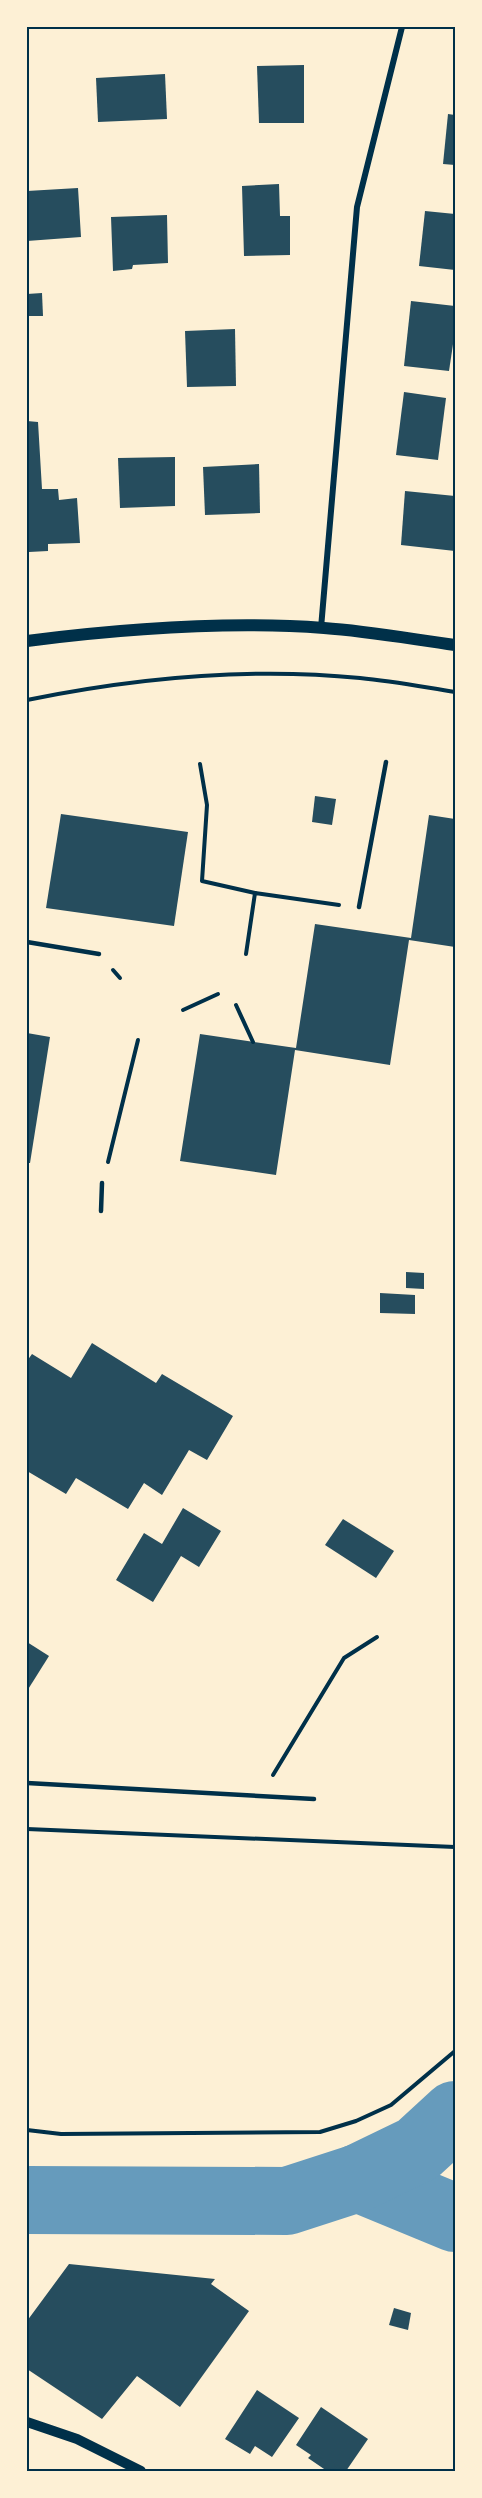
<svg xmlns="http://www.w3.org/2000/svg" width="482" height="2498" viewBox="0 0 482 2498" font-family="'PT Sans',sans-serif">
<rect width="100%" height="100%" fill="#fdf0d5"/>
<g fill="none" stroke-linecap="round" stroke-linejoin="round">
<g stroke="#669bbc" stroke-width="68">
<path d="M 358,2178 L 455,2218"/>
<path d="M 27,2200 L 287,2201 L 358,2178 L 418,2149 L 455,2115"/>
</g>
</g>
<g fill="#264d5e">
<path d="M 304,65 L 304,123 L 259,123 L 257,66 Z"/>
<path d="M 165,74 L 167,119 L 98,122 L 96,78 Z"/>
<path d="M 448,114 L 455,115 L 455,165 L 443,164 Z"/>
<path d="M 279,184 L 280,216 L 290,216 L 290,255 L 244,256 L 242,186 Z"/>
<path d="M 78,188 L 81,237 L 27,241 L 27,191 Z"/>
<path d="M 425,211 L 455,214 L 455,270 L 419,266 Z"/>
<path d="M 167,215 L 168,263 L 133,265 L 132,269 L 113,271 L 111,217 Z"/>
<path d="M 42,293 L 43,316 L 27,316 L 27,294 Z"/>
<path d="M 411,301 L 455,306 L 455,331 L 449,371 L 404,366 Z"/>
<path d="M 235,329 L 236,386 L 187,387 L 185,331 Z"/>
<path d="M 404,392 L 446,398 L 438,460 L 396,455 Z"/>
<path d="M 27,421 L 38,422 L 42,489 L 58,489 L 59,500 L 77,498 L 80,543 L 48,544 L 48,551 L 29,552 Z"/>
<path d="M 175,457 L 175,506 L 120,508 L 118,458 Z"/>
<path d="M 259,464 L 260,513 L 205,515 L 203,467 Z"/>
<path d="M 405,491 L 455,496 L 455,551 L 401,545 Z"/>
<path d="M 315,796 L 336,799 L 332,825 L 312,822 Z"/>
<path d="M 61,814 L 188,832 L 174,926 L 46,908 Z"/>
<path d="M 429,815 L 455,819 L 455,947 L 409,940 L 390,1065 L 295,1050 L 276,1175 L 180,1161 L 200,1034 L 296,1048 L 315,924 L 411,938 Z"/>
<path d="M 27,1033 L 50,1037 L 30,1163 L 27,1163 Z"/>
<path d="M 406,1272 L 424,1273 L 424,1289 L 406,1288 Z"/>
<path d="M 380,1293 L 415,1295 L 415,1314 L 380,1313 Z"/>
<path d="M 92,1343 L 156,1383 L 162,1374 L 233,1416 L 207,1460 L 189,1450 L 162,1495 L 144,1483 L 128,1509 L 76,1478 L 66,1494 L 27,1471 L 27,1361 L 32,1354 L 71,1378 Z"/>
<path d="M 183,1508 L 221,1531 L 199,1567 L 181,1556 L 153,1602 L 116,1580 L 144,1533 L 162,1544 Z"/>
<path d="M 343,1519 L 394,1551 L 376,1578 L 325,1545 Z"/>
<path d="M 27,1642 L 49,1656 L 27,1691 Z"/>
<path d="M 69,2264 L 215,2279 L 211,2284 L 249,2311 L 180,2407 L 137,2376 L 102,2419 L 27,2369 L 27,2321 Z"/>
<path d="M 394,2308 L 411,2313 L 408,2330 L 389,2325 Z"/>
<path d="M 257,2390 L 299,2418 L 272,2457 L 255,2446 L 250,2454 L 225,2439 Z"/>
<path d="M 321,2407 L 368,2439 L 346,2471 L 327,2471 L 308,2458 L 311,2455 L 296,2445 Z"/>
</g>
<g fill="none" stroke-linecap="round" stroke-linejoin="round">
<g stroke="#003049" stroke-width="4">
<path d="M 27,700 C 135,678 249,667 360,678 C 392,681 423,687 455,692"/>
<path d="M 200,764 L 207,805 L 202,881 L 255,893"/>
<path d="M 246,954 L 255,893 L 339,905"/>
<path d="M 113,970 L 120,978"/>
<path d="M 236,1005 L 253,1042"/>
<path d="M 183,1010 L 218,994"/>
<path d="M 108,1162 L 138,1040"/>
<path d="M 273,1775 L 344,1658 L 377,1637"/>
<path d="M 27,1829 L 455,1847"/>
<path d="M 27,2130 L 61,2134 L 320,2132 L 356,2121 L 391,2105 L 455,2051"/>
</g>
<g stroke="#003049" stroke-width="4.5">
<path d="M 359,907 L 386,762"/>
<path d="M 27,942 L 99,954"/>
<path d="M 101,1211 L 102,1183"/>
<path d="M 27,1783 L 314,1799"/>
</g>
<path stroke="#003049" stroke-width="6" d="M 321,628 L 357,207 L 402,27"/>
<path stroke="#003049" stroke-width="10" d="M 27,2422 L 77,2439 L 141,2471"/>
<path stroke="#003049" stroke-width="12" d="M 27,641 C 121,629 229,621 324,628 C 368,631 411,639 455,645"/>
</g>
<rect width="482" height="2498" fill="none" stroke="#fdf0d5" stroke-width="57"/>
<rect x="28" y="28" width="426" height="2442" fill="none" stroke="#003049" stroke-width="2"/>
</svg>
